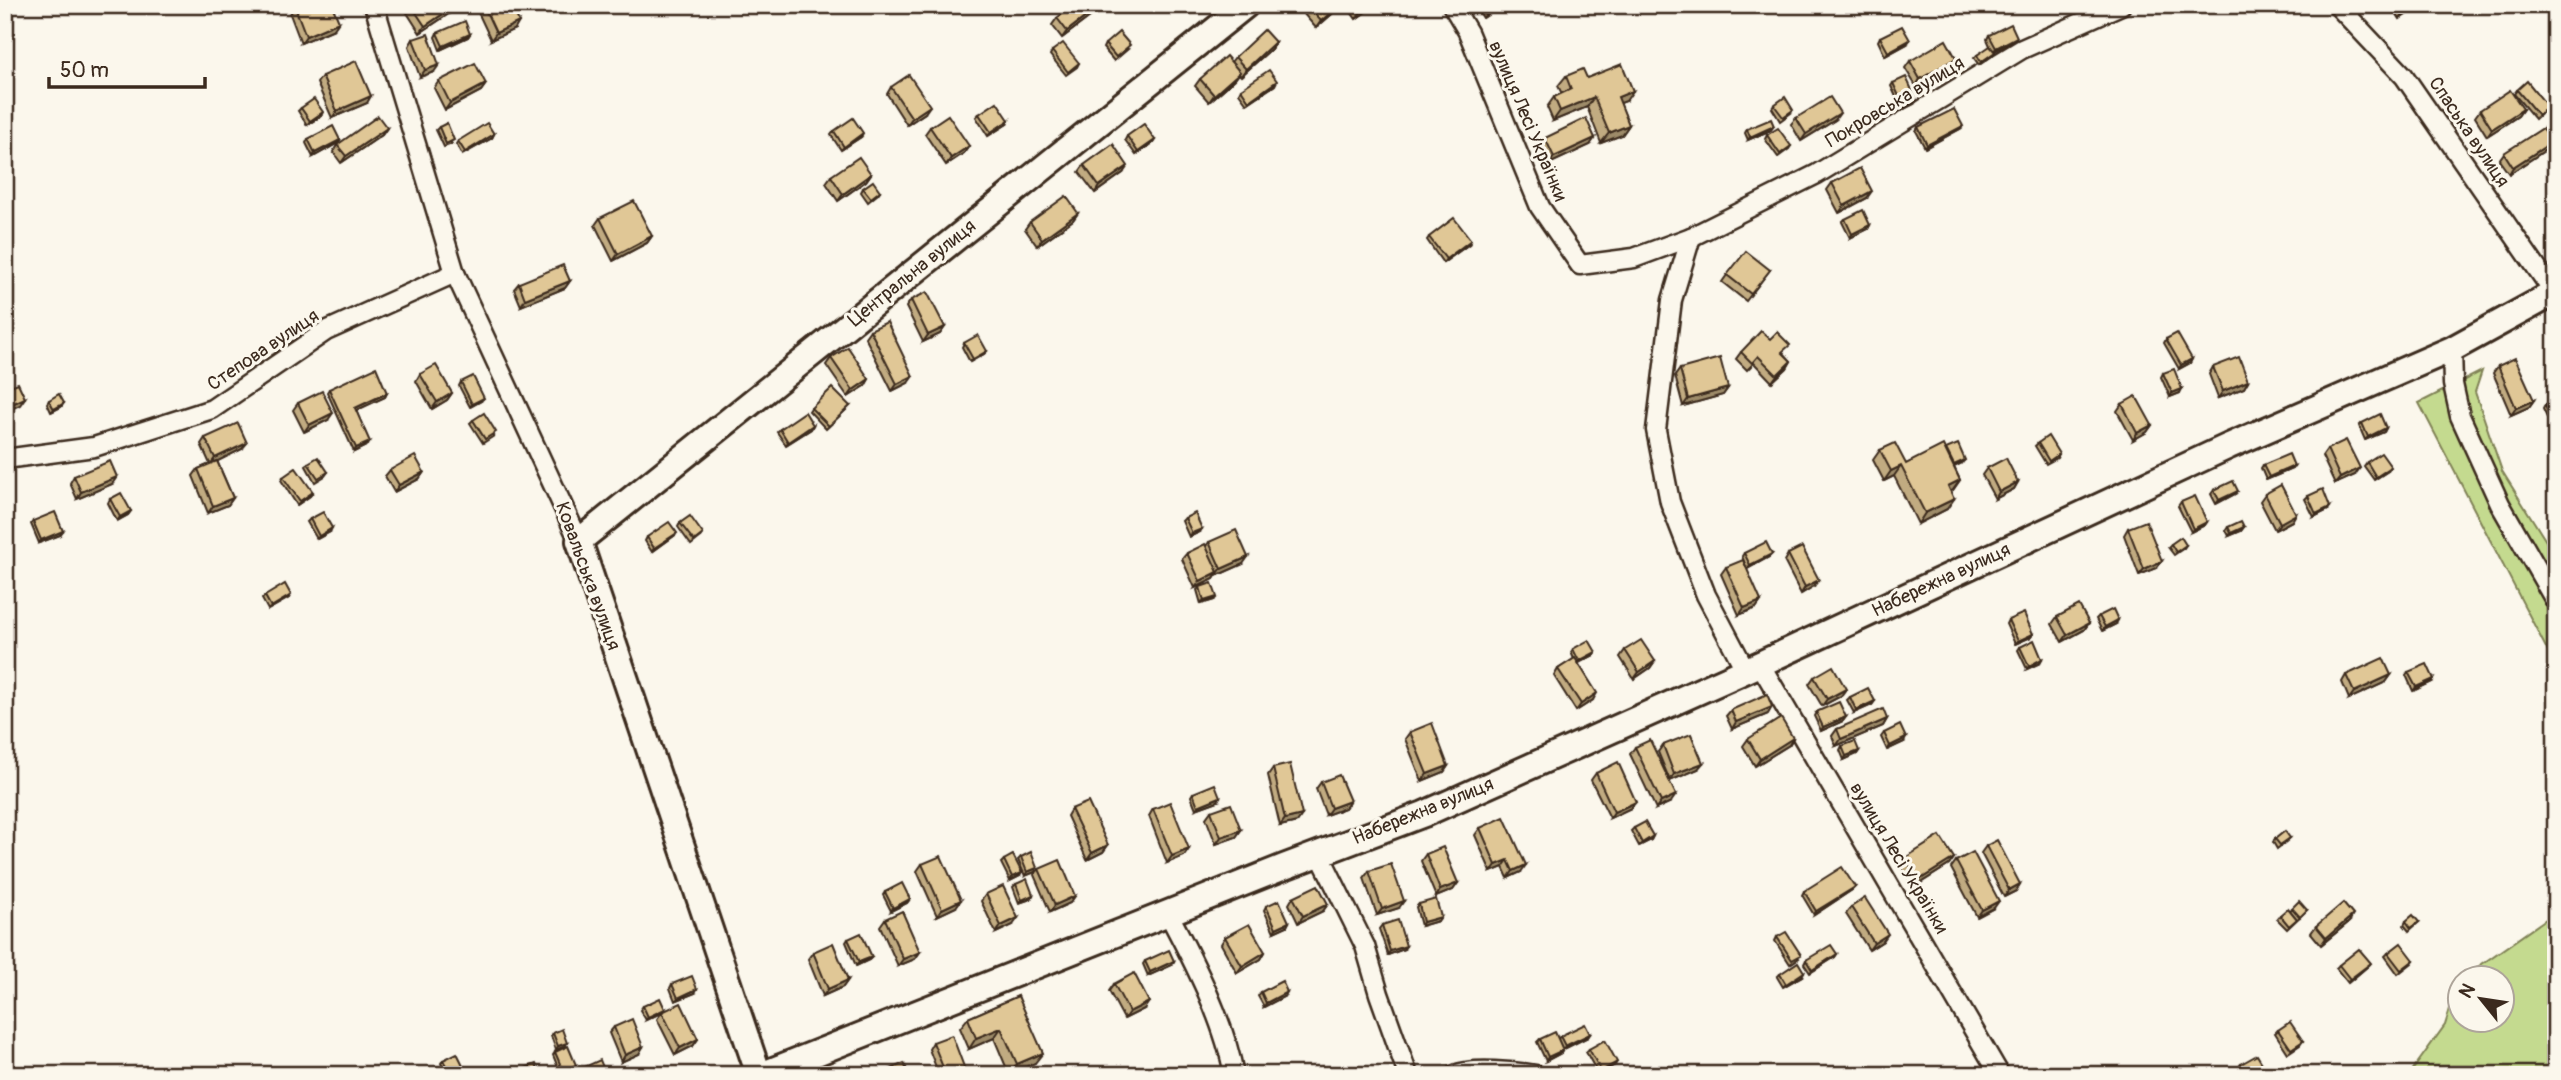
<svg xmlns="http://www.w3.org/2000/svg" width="2561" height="1080" viewBox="0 0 2561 1080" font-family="Pangolin,sans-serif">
<rect width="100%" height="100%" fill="#fbf7ec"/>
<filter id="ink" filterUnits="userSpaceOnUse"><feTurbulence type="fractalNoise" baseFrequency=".0143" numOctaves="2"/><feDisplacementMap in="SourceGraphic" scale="14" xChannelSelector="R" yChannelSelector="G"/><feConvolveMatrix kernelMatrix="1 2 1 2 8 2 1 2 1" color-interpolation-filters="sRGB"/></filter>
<g filter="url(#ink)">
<g fill="#c4da8f" stroke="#808256" stroke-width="2">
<path d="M 2482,371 L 2475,392 L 2502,471 L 2556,557 L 2556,667 L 2419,403 Z"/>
<path d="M 2556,912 L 2556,1075 L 2409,1075 L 2445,1025 L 2459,980 L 2460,1020 L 2502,1020 L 2502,978 L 2462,978 Z"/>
</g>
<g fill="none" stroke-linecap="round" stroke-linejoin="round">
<g stroke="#3b2a1e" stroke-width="23">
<g id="street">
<path d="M 374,5 L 455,273 L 579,541"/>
<path d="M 1452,5 L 1468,32 L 1540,207 L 1580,265 L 1634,258 L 1691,237 L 1817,174 L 2022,49 L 2121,5"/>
<path d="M 2337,5 L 2404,76 L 2554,293"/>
<path d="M 1691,237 L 1672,300 L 1656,430 L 1670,502 L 1706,595 L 1746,671"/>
<path d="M 2452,349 L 2453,384 L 2460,416 L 2500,504 L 2556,602"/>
<path d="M 5,459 L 94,447 L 212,409 L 326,331 L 455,273"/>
<path d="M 1760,664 L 2000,1075"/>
<path d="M 1319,853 L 1365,946 L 1379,994 L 1408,1075"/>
<path d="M 1168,913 C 1193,960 1225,1022 1234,1075"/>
<path d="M 1455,1075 C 1471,1067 1517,1072 1536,1075"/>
</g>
</g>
<g stroke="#3b2a1e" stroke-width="30">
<g id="secondary">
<path d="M 759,1075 L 579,541 L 1246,5"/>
<path d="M 761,1075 L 1284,867 L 1424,814 L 1760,664 L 2229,446 L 2452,349 L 2556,292"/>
</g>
</g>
<use href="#street" stroke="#fbf7ec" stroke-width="18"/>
<use href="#secondary" stroke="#fbf7ec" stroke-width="24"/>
</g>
<g fill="#c1ab81" stroke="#3b2a1e" stroke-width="2">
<path d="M 406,5 L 462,5 L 420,33 L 404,8 Z"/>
<path d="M 478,5 L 512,5 L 515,29 L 491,40 L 476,8 Z"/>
<path d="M 1296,5 L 1335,5 L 1337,7 L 1332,14 L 1316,28 Z"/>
<path d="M 1346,5 L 1375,5 L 1356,19 Z"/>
<path d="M 1475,5 L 1503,5 L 1483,18 Z"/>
<path d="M 2391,5 L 2420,5 L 2400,19 Z"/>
<path d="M 295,7 L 334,29 L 301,43 L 290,14 Z"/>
<path d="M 1095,13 L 1062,38 L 1052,25 L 1057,18 Z"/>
<path d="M 437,33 L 470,34 L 468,37 L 440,50 L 435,37 Z"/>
<path d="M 1989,35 L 2015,40 L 1994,51 L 1995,52 L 1992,56 L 1979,65 L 1974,58 L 1977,55 L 1991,48 L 1987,39 Z"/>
<path d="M 1880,37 L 1907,44 L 1885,56 L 1878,41 Z"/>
<path d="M 413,39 L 434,72 L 420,77 L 409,46 Z"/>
<path d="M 1275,42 L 1271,49 L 1241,76 L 1239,74 L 1235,79 L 1209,102 L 1195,86 L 1200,79 L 1231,62 L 1235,57 Z"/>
<path d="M 1105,44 L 1128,49 L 1114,61 L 1103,48 Z"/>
<path d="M 1052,51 L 1079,63 L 1077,67 L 1066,75 L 1050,55 Z"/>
<path d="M 1956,58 L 1951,65 L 1916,86 L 1905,68 L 1910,61 Z"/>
<path d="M 322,76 L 367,103 L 332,118 L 317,83 Z"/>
<path d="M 1566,76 L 1587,78 L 1626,101 L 1620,103 L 1629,125 L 1622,135 L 1601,143 L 1587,107 L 1553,121 L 1547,107 L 1554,97 L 1562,94 L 1558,86 Z"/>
<path d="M 439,81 L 486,84 L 481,91 L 445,110 L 434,88 Z"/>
<path d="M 1893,83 L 1914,104 L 1902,110 L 1891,86 Z"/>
<path d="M 1275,85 L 1247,104 L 1239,93 L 1241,89 Z"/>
<path d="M 891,87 L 925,113 L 907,125 L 887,94 Z"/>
<path d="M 2517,90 L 2548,107 L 2535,119 L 2514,94 Z"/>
<path d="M 1774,105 L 1791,113 L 1780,121 L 1772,108 Z"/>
<path d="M 301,108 L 321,116 L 307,125 L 298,111 Z"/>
<path d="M 2523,109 L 2518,116 L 2487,136 L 2475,117 L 2480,110 Z"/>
<path d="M 979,114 L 1007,124 L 988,136 L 976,117 Z"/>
<path d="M 1796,118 L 1835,120 L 1801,141 L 1791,124 Z"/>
<path d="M 439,127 L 452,144 L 444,147 L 436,130 Z"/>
<path d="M 930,127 L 969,146 L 964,153 L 946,165 L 925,134 Z"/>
<path d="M 1918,127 L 1960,129 L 1925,148 L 1916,131 Z"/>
<path d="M 387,128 L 382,135 L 341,163 L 333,152 L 337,145 Z"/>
<path d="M 1747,129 L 1771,130 L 1748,140 L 1745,133 Z"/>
<path d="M 834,131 L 861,137 L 841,150 L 831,135 Z"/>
<path d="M 494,134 L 492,138 L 462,155 L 456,144 L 458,141 Z"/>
<path d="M 1767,135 L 1791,146 L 1789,149 L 1778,157 L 1765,139 Z"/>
<path d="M 1127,136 L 1155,140 L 1153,143 L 1136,155 L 1125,140 Z"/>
<path d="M 1545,138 L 1590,145 L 1549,164 L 1540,145 Z"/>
<path d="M 308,139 L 340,140 L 338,143 L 313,157 L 306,143 Z"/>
<path d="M 2547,149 L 2509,174 L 2499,160 L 2504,153 Z"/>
<path d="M 1084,165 L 1123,173 L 1095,193 L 1079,172 Z"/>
<path d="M 871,174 L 866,181 L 838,201 L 826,183 L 831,176 Z"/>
<path d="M 1832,183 L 1867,198 L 1839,213 L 1827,190 Z"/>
<path d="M 863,188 L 880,191 L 878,194 L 868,202 L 861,192 Z"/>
<path d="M 1078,213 L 1073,220 L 1037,246 L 1025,229 L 1030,222 Z"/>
<path d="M 600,218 L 652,236 L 647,243 L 613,261 L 595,225 Z"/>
<path d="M 1845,219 L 1870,225 L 1868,229 L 1850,238 L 1842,222 Z"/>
<path d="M 1429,237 L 1469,244 L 1443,263 L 1427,240 Z"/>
<path d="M 1770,270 L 1746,301 L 1722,282 L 1727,275 Z"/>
<path d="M 570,281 L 565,288 L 521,306 L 514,289 L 519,283 Z"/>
<path d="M 911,300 L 945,327 L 940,334 L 923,342 L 906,307 Z"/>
<path d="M 870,330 L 908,383 L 892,391 L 865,337 Z"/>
<path d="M 2166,339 L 2192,359 L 2190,363 L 2179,369 L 2164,343 Z"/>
<path d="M 964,343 L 987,351 L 984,354 L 970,362 L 962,347 Z"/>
<path d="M 1741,352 L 1784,353 L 1791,361 L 1787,368 L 1772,382 L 1754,363 L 1747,370 L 1736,359 Z"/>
<path d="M 831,358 L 869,379 L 865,386 L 848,397 L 826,365 Z"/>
<path d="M 2498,366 L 2534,400 L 2529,407 L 2511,415 L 2493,373 Z"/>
<path d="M 2213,367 L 2248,381 L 2244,388 L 2218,398 L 2209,374 Z"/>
<path d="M 1680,369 L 1728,388 L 1723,395 L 1683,406 L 1675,376 Z"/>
<path d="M 2163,373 L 2180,393 L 2170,397 L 2161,377 Z"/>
<path d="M 420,374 L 452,393 L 447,400 L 432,409 L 416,381 Z"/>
<path d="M 461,382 L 481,401 L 470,407 L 459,386 Z"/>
<path d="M 329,389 L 387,393 L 385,397 L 356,410 L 368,445 L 354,452 L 327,392 Z"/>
<path d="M 49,400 L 64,403 L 61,407 L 51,412 L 47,403 Z"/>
<path d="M 2556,401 L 2556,419 L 2549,422 L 2543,409 L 2545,405 Z"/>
<path d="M 298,403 L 328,420 L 304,432 L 293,410 Z"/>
<path d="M 2122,404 L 2152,425 L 2147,432 L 2133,440 L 2117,411 Z"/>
<path d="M 850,406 L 826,429 L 809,411 L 811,408 Z"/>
<path d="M 473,420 L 494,436 L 483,443 L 470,423 Z"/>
<path d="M 2362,423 L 2386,428 L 2384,432 L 2365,440 L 2359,426 Z"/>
<path d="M 813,425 L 811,429 L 786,445 L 777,432 L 780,429 Z"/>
<path d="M 205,438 L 242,449 L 217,461 L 233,498 L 228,505 L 208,513 L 193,476 L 198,469 L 210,464 L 201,444 Z"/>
<path d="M 2038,443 L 2059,454 L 2057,458 L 2046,464 L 2035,446 Z"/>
<path d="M 1946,449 L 1962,463 L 1954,467 L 1960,480 L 1953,490 L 1950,492 L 1947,509 L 1918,524 L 1894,476 L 1884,481 L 1873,460 L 1880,450 L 1906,464 L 1945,450 Z"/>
<path d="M 2327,449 L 2355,475 L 2335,484 L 2322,456 Z"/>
<path d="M 2367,462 L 2388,471 L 2374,480 L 2364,466 Z"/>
<path d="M 308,463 L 328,472 L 325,476 L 315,482 L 306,466 Z"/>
<path d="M 2263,465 L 2294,466 L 2292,469 L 2266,480 L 2261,468 Z"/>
<path d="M 1987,468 L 2018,482 L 2014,489 L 1995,499 L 1982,475 Z"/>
<path d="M 390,470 L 424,472 L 419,479 L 394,492 L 385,476 Z"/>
<path d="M 74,476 L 112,484 L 77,499 L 70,483 Z"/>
<path d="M 283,477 L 313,492 L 310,496 L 297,505 L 281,480 Z"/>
<path d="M 2214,490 L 2235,494 L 2216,504 L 2211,494 Z"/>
<path d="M 2265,494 L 2292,521 L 2275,530 L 2260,501 Z"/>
<path d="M 2308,496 L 2328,510 L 2314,517 L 2305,499 Z"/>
<path d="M 110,499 L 131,511 L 128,515 L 117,521 L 108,503 Z"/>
<path d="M 2181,502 L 2207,522 L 2205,525 L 2191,532 L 2178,506 Z"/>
<path d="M 1185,518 L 1200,532 L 1189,537 L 1182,521 Z"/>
<path d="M 310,519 L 330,532 L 317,539 L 307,522 Z"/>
<path d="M 33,521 L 60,535 L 39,543 L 31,524 Z"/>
<path d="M 680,523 L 701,537 L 691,545 L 678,527 Z"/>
<path d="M 2228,527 L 2244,527 L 2241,531 L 2229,536 L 2226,530 Z"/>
<path d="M 2128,528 L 2157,568 L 2139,575 L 2124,535 Z"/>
<path d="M 674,536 L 652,552 L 645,541 L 647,537 Z"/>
<path d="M 1209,542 L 1243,564 L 1216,576 L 1214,579 L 1195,588 L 1182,559 L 1187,553 L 1206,546 Z"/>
<path d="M 2171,544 L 2186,545 L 2184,548 L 2174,555 L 2168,547 Z"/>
<path d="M 1744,553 L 1772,554 L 1769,557 L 1747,569 L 1742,556 Z"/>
<path d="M 1788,554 L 1814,586 L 1801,594 L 1784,561 Z"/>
<path d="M 1726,567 L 1761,601 L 1756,608 L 1739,615 L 1721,574 Z"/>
<path d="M 1200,587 L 1214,600 L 1201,604 L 1197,590 Z"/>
<path d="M 265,596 L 289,598 L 268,610 L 262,599 Z"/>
<path d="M 2099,616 L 2116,624 L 2102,631 L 2096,619 Z"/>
<path d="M 2057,617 L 2089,623 L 2084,630 L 2062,642 L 2052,624 Z"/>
<path d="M 2008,620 L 2033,634 L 2031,637 L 2015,644 L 2006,624 Z"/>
<path d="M 2020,647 L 2040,663 L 2027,669 L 2018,650 Z"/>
<path d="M 1573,649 L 1596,652 L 1594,655 L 1578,663 L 1593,700 L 1576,711 L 1554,676 L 1558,669 L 1574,659 L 1571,652 Z"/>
<path d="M 1625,650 L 1655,661 L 1650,668 L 1634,679 L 1620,657 Z"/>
<path d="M 2408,672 L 2432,682 L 2413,691 L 2406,675 Z"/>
<path d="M 2346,675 L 2391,675 L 2386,682 L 2349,699 L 2342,682 Z"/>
<path d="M 1814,677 L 1841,696 L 1822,706 L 1809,684 Z"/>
<path d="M 1850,697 L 1875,701 L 1872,705 L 1854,713 L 1847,700 Z"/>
<path d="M 1731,710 L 1768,714 L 1732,729 L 1726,716 Z"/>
<path d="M 1816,712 L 1846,717 L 1843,721 L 1821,731 L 1814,716 Z"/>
<path d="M 1887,719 L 1883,726 L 1836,746 L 1832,736 L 1837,729 Z"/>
<path d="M 1410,732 L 1448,766 L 1444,772 L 1422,781 L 1405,739 Z"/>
<path d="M 1884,733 L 1904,742 L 1887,750 L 1881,737 Z"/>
<path d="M 1793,738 L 1789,745 L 1755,766 L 1743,746 L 1748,739 Z"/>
<path d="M 1663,745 L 1698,769 L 1670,781 L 1658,752 Z"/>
<path d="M 1842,746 L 1859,751 L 1857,754 L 1844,760 L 1840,750 Z"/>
<path d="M 1635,747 L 1671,802 L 1656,809 L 1630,754 Z"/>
<path d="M 1273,768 L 1297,822 L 1280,826 L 1268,775 Z"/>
<path d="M 1596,773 L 1631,808 L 1610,818 L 1591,780 Z"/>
<path d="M 1321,782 L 1350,801 L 1345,808 L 1326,815 L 1316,789 Z"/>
<path d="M 1193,793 L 1218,801 L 1196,809 L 1191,796 Z"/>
<path d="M 1071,809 L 1108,845 L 1103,852 L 1087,860 L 1067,816 Z"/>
<path d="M 1153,809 L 1189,849 L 1184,856 L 1167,863 L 1149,816 Z"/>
<path d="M 1211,811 L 1241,830 L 1236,837 L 1216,844 L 1206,818 Z"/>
<path d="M 1480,828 L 1521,872 L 1508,878 L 1503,867 L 1491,872 L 1475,835 Z"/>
<path d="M 1634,828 L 1653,836 L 1651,840 L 1639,846 L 1631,831 Z"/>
<path d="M 2290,838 L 2287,841 L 2277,849 L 2273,842 L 2275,839 Z"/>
<path d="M 1986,846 L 2020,884 L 2016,891 L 2004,897 L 1981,853 Z"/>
<path d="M 1426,854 L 1458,883 L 1453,890 L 1436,897 L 1421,861 Z"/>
<path d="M 1021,857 L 1035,872 L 1025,876 L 1018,860 Z"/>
<path d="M 1905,858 L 1954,858 L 1949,865 L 1914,887 L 1900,865 Z"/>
<path d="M 1004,860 L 1020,876 L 1010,881 L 1001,863 Z"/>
<path d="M 1956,861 L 1994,908 L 1977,917 L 1951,868 Z"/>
<path d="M 922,864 L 956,907 L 937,916 L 917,871 Z"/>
<path d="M 1039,869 L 1075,896 L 1070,903 L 1050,912 L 1034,875 Z"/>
<path d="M 1369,871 L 1399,908 L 1377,915 L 1364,878 Z"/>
<path d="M 1016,884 L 1033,895 L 1031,899 L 1019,903 L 1013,887 Z"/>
<path d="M 1855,887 L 1852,890 L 1814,915 L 1802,895 L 1804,891 Z"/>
<path d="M 885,892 L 910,899 L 907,903 L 891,911 L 883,895 Z"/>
<path d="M 986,894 L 1013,925 L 996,933 L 981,901 Z"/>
<path d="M 1293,897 L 1328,904 L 1323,911 L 1298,923 L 1289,904 Z"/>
<path d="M 1419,904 L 1438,921 L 1421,926 L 1416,907 Z"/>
<path d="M 1266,906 L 1289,922 L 1287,926 L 1274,932 L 1264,910 Z"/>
<path d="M 1851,907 L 1883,941 L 1869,950 L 1846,914 Z"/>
<path d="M 2292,908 L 2307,910 L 2287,929 L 2277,919 L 2280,915 L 2290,911 Z"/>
<path d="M 885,919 L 920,952 L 915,959 L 898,966 L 880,926 Z"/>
<path d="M 2406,921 L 2419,922 L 2409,931 L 2404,925 Z"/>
<path d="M 2349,922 L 2321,945 L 2311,933 L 2316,926 Z"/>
<path d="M 1382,925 L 1404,949 L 1388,955 L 1379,929 Z"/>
<path d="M 1225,937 L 1265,952 L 1261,959 L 1237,973 L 1221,944 Z"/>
<path d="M 1777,937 L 1799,958 L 1790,964 L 1775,941 Z"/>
<path d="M 848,939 L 872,957 L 869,960 L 856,966 L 846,942 Z"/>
<path d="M 813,952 L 848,980 L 843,987 L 823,996 L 808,959 Z"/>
<path d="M 2388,953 L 2414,960 L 2412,963 L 2398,974 L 2385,956 Z"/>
<path d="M 1837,954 L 1835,957 L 1810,973 L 1804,964 L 1806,960 Z"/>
<path d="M 1145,961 L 1174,961 L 1172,965 L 1148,976 L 1143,964 Z"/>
<path d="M 2339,965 L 2368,966 L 2348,983 L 2336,968 Z"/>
<path d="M 1780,974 L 1802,976 L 1783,987 L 1777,977 Z"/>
<path d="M 672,984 L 695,993 L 675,1001 L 670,988 Z"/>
<path d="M 1114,984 L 1144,1009 L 1124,1019 L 1109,991 Z"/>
<path d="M 1261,992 L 1285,996 L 1264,1007 L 1258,996 Z"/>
<path d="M 1018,996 L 1035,1063 L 1009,1074 L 994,1038 L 969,1049 L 960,1028 L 968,1018 Z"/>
<path d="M 643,1006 L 663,1012 L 698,1039 L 693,1046 L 675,1055 L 657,1019 L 662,1012 L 646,1020 L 640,1010 Z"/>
<path d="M 614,1027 L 639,1054 L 621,1062 L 609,1033 Z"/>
<path d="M 2278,1030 L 2303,1041 L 2300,1045 L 2288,1053 L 2275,1033 Z"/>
<path d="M 553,1033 L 567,1043 L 565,1046 L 556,1050 L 551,1036 Z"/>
<path d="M 1590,1034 L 1588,1037 L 1563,1049 L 1561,1053 L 1546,1061 L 1537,1042 L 1540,1039 L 1558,1039 L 1560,1036 Z"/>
<path d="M 933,1042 L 967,1075 L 939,1075 L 929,1049 Z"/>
<path d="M 1589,1049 L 1615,1065 L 1598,1074 L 1586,1052 Z"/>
<path d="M 555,1052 L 576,1065 L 574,1069 L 561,1075 L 553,1055 Z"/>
<path d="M 443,1060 L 468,1075 L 446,1075 L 441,1063 Z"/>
<path d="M 2241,1064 L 2269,1075 L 2239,1075 L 2236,1071 Z"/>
</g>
<g fill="#9d8b69" stroke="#3b2a1e" stroke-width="2">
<path d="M 456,5 L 462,5 L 420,33 L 425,26 Z"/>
<path d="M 1370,5 L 1375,5 L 1356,19 L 1361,12 Z"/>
<path d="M 1500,5 L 1503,5 L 1483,18 L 1485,15 Z"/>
<path d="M 2415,5 L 2420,5 L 2400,19 L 2405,12 Z"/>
<path d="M 1100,6 L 1095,13 L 1062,38 L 1067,31 Z"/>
<path d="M 1337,7 L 1332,14 L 1316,28 L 1321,21 Z"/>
<path d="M 339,22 L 334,29 L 301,43 L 306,36 Z"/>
<path d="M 519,22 L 515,29 L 491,40 L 496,33 Z"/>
<path d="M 470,34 L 468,37 L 440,50 L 443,46 Z"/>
<path d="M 2017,37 L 2015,40 L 1993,52 L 1996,48 Z"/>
<path d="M 1910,40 L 1907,44 L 1885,56 L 1888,52 Z"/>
<path d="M 1275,42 L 1271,49 L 1241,76 L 1246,69 Z"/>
<path d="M 1995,52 L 1992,56 L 1979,65 L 1981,62 Z"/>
<path d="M 1956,58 L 1951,65 L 1916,86 L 1920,79 Z"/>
<path d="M 439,65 L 434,72 L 420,77 L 425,70 Z"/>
<path d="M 1240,72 L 1235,79 L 1209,102 L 1214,95 Z"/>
<path d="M 1277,81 L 1275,85 L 1247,104 L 1249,101 Z"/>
<path d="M 486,84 L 481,91 L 445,110 L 450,103 Z"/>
<path d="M 1633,91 L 1626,101 L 1610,107 L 1618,97 Z"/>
<path d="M 371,96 L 367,103 L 332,118 L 337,111 Z"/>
<path d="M 1594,97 L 1587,107 L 1553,121 L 1560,111 Z"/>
<path d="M 1917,101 L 1914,104 L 1902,110 L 1904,107 Z"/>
<path d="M 930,106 L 925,113 L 907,125 L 912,118 Z"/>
<path d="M 2523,109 L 2518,116 L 2487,136 L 2492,129 Z"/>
<path d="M 323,112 L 321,116 L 307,125 L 310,121 Z"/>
<path d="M 1840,113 L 1835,120 L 1801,141 L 1806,134 Z"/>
<path d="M 1009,120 L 1007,124 L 988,136 L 991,132 Z"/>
<path d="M 1629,125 L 1622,135 L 1601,143 L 1609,133 Z"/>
<path d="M 1774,126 L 1771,130 L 1748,140 L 1750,137 Z"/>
<path d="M 1963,126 L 1960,129 L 1925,148 L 1927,145 Z"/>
<path d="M 387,128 L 382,135 L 341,163 L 346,156 Z"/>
<path d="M 863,133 L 861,137 L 841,150 L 844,147 Z"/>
<path d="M 494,134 L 492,138 L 462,155 L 465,152 Z"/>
<path d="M 1595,138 L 1590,145 L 1549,164 L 1554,157 Z"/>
<path d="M 340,140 L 338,143 L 313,157 L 315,153 Z"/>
<path d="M 1155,140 L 1153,143 L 1136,155 L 1138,152 Z"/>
<path d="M 2552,142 L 2547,149 L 2509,174 L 2513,167 Z"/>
<path d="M 969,146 L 964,153 L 946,165 L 951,158 Z"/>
<path d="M 1128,166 L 1123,173 L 1095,193 L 1099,186 Z"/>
<path d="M 871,174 L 866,181 L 838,201 L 843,194 Z"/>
<path d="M 1872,191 L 1867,198 L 1839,213 L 1844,206 Z"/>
<path d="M 1078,213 L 1073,220 L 1037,246 L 1042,239 Z"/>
<path d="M 1870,225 L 1868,229 L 1850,238 L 1852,234 Z"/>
<path d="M 652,236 L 647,243 L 613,261 L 618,254 Z"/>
<path d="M 1471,240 L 1469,244 L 1443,263 L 1446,259 Z"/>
<path d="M 570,281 L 565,288 L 521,306 L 525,299 Z"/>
<path d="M 945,327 L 940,334 L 923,342 L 928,335 Z"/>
<path d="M 987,351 L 984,354 L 970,362 L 973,359 Z"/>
<path d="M 2192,359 L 2190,363 L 2179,369 L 2181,365 Z"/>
<path d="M 1791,361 L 1787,368 L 1772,382 L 1777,375 Z"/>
<path d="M 913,376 L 908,383 L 892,391 L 897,384 Z"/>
<path d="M 869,379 L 865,386 L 848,397 L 853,390 Z"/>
<path d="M 2248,381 L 2244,388 L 2218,398 L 2223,391 Z"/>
<path d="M 1728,388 L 1723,395 L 1683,406 L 1688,399 Z"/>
<path d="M 2182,389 L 2180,393 L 2170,397 L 2172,393 Z"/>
<path d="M 387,393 L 385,397 L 353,412 L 355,408 Z"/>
<path d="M 452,393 L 447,400 L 432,409 L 437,402 Z"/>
<path d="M 25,398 L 20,405 L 5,412 L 5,407 Z"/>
<path d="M 484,398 L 481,401 L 470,407 L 472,404 Z"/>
<path d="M 2534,400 L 2529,407 L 2511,415 L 2516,408 Z"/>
<path d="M 64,403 L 61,407 L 51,412 L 54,409 Z"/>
<path d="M 333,413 L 328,420 L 304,432 L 309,425 Z"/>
<path d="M 813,425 L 811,429 L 786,445 L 788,442 Z"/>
<path d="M 2152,425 L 2147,432 L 2133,440 L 2137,433 Z"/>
<path d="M 2386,428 L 2384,432 L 2365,440 L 2368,437 Z"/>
<path d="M 370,442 L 368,445 L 354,452 L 356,448 Z"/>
<path d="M 247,443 L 242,449 L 210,465 L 215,458 Z"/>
<path d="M 1965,460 L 1962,463 L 1951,468 L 1954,465 Z"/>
<path d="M 1901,466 L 1894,476 L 1884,481 L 1891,471 Z"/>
<path d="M 2294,466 L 2292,469 L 2266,480 L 2269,477 Z"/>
<path d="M 2391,467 L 2388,471 L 2374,480 L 2376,477 Z"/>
<path d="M 2360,468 L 2355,475 L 2335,484 L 2340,478 Z"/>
<path d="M 424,472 L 419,479 L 394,492 L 399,485 Z"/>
<path d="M 117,477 L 112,484 L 77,499 L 81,492 Z"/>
<path d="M 1960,480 L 1953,490 L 1941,497 L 1948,486 Z"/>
<path d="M 2018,482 L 2014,489 L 1995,499 L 1999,492 Z"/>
<path d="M 2238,491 L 2235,494 L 2216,504 L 2219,500 Z"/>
<path d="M 313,492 L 310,496 L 297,505 L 300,501 Z"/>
<path d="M 233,498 L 228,505 L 208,513 L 213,506 Z"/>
<path d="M 1954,499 L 1947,509 L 1918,524 L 1925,513 Z"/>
<path d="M 2330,507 L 2328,510 L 2314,517 L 2316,514 Z"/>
<path d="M 131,511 L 128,515 L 117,521 L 120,517 Z"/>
<path d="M 2296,514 L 2292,521 L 2275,530 L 2280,523 Z"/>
<path d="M 2207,522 L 2205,525 L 2191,532 L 2193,529 Z"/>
<path d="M 2244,527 L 2241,531 L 2229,536 L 2231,533 Z"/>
<path d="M 332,528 L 330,532 L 317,539 L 319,536 Z"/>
<path d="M 1202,529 L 1200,532 L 1189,537 L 1192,533 Z"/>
<path d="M 63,531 L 60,535 L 39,543 L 41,540 Z"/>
<path d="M 677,533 L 674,536 L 652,552 L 654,548 Z"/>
<path d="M 1772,554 L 1769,557 L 1747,569 L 1750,565 Z"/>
<path d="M 1248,557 L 1243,564 L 1216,576 L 1221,569 Z"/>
<path d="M 2162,561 L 2157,568 L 2139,575 L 2144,569 Z"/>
<path d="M 1218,572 L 1214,579 L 1195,588 L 1200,581 Z"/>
<path d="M 1819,580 L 1814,586 L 1801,594 L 1805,587 Z"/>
<path d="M 291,595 L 289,598 L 268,610 L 271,607 Z"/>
<path d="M 1217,597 L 1214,600 L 1201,604 L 1204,601 Z"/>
<path d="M 1761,601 L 1756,608 L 1739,615 L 1744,608 Z"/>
<path d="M 2118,620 L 2116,624 L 2102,631 L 2105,627 Z"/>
<path d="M 2089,623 L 2084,630 L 2062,642 L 2067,635 Z"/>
<path d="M 2033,634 L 2031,637 L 2015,644 L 2018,641 Z"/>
<path d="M 1596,652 L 1594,655 L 1577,664 L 1579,661 Z"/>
<path d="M 2042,659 L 2040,663 L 2027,669 L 2029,666 Z"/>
<path d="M 1655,661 L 1650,668 L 1634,679 L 1639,672 Z"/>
<path d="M 2391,675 L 2386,682 L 2349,699 L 2354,692 Z"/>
<path d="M 2434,679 L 2432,682 L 2413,691 L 2416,687 Z"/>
<path d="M 1846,689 L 1841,696 L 1822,706 L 1827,699 Z"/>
<path d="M 1597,693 L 1593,700 L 1576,711 L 1581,704 Z"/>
<path d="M 1875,701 L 1872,705 L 1854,713 L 1856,710 Z"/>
<path d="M 1772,707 L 1768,714 L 1732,729 L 1736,722 Z"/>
<path d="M 1846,717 L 1843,721 L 1821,731 L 1823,727 Z"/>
<path d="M 1887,719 L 1883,726 L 1836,746 L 1841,739 Z"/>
<path d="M 1793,738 L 1789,745 L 1755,766 L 1760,759 Z"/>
<path d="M 1906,738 L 1904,742 L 1887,750 L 1890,746 Z"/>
<path d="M 1859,751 L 1857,754 L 1844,760 L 1846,756 Z"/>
<path d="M 1703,763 L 1698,769 L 1670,781 L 1674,774 Z"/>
<path d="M 1448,766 L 1444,772 L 1422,781 L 1427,774 Z"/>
<path d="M 1676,795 L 1671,802 L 1656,809 L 1661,802 Z"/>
<path d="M 1220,797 L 1218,801 L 1196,809 L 1198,806 Z"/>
<path d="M 1350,801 L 1345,808 L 1326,815 L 1331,808 Z"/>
<path d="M 1636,802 L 1631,808 L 1610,818 L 1614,812 Z"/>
<path d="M 1302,815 L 1297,822 L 1280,826 L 1285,819 Z"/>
<path d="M 1241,830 L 1236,837 L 1216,844 L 1221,837 Z"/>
<path d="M 1653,836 L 1651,840 L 1639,846 L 1642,843 Z"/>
<path d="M 1108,845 L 1103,852 L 1087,860 L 1092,853 Z"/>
<path d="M 1189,849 L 1184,856 L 1167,863 L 1172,856 Z"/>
<path d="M 1954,858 L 1949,865 L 1914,887 L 1919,880 Z"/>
<path d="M 1508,860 L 1503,867 L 1491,872 L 1496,865 Z"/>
<path d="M 1526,865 L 1521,872 L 1508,878 L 1513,871 Z"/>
<path d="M 1037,868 L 1035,872 L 1025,876 L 1027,872 Z"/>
<path d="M 1022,873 L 1020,876 L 1010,881 L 1012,877 Z"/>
<path d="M 1458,883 L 1453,890 L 1436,897 L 1440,890 Z"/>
<path d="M 2020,884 L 2016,891 L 2004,897 L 2009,890 Z"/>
<path d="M 1855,887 L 1852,890 L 1814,915 L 1816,911 Z"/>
<path d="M 1033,895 L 1031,899 L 1019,903 L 1022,900 Z"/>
<path d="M 1075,896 L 1070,903 L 1050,912 L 1055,905 Z"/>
<path d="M 910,899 L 907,903 L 891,911 L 893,908 Z"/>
<path d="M 961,900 L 956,907 L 937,916 L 942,909 Z"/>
<path d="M 1404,901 L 1399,908 L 1377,915 L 1382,909 Z"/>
<path d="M 1999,901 L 1994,908 L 1977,917 L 1982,910 Z"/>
<path d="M 1328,904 L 1323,911 L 1298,923 L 1303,916 Z"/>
<path d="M 2353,915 L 2349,922 L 2321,945 L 2326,938 Z"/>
<path d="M 1441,917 L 1438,921 L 1421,926 L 1423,922 Z"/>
<path d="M 1018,918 L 1013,925 L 996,933 L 1001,926 Z"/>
<path d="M 1289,922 L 1287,926 L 1274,932 L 1276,928 Z"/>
<path d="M 1888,934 L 1883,941 L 1869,950 L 1874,943 Z"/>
<path d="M 1406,946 L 1404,949 L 1388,955 L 1390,951 Z"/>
<path d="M 920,952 L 915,959 L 898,966 L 903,959 Z"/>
<path d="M 1265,952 L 1261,959 L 1237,973 L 1242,966 Z"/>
<path d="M 1837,954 L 1835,957 L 1810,973 L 1812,970 Z"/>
<path d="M 872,957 L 869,960 L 856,966 L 859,962 Z"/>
<path d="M 1174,961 L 1172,965 L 1148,976 L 1150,972 Z"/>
<path d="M 2371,963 L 2368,966 L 2348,983 L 2350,979 Z"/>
<path d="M 1804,972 L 1802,976 L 1783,987 L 1786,984 Z"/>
<path d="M 848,980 L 843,987 L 823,996 L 828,989 Z"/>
<path d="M 697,989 L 695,993 L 675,1001 L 678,998 Z"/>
<path d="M 1287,992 L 1285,996 L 1264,1007 L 1266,1003 Z"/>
<path d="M 1149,1002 L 1144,1009 L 1124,1019 L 1129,1012 Z"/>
<path d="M 665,1009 L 663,1012 L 646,1020 L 648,1017 Z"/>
<path d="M 1001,1028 L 994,1038 L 969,1049 L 976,1038 Z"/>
<path d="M 1590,1034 L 1588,1037 L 1562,1050 L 1565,1046 Z"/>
<path d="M 698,1039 L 693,1046 L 675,1055 L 680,1048 Z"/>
<path d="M 567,1043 L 565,1046 L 556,1050 L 558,1046 Z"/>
<path d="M 643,1047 L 639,1054 L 621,1062 L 625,1055 Z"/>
<path d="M 1563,1050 L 1561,1053 L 1546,1061 L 1548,1057 Z"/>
<path d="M 1043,1053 L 1035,1063 L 1009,1074 L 1017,1064 Z"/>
<path d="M 1617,1062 L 1615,1065 L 1598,1074 L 1601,1071 Z"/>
<path d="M 576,1065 L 574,1069 L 561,1075 L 563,1071 Z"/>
</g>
<g fill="#e0c796" stroke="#3b2a1e" stroke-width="2">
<path d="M 300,5 L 332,5 L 339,22 L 306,36 L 295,7 Z"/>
<path d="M 411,5 L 456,5 L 425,26 Z"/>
<path d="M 483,5 L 512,5 L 519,22 L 496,33 Z"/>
<path d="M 1073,5 L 1100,6 L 1067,31 L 1057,18 Z"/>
<path d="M 1307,5 L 1335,5 L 1337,7 L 1321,21 Z"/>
<path d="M 1356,5 L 1370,5 L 1361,12 Z"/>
<path d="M 1479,5 L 1500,5 L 1485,15 Z"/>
<path d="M 2400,5 L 2415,5 L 2405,12 Z"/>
<path d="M 465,21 L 470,34 L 443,46 L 437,33 Z"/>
<path d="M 2011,24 L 2017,37 L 1996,48 L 1989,35 Z"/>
<path d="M 1902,26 L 1910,40 L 1888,52 L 1880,37 Z"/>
<path d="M 1264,30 L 1275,42 L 1246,69 L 1235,57 Z"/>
<path d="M 1119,32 L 1130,45 L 1116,57 L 1105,44 Z"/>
<path d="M 428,34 L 439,65 L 425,70 L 413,39 Z"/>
<path d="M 1946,40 L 1956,58 L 1920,79 L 1910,61 Z"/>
<path d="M 1063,43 L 1079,63 L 1068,72 L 1052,51 Z"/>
<path d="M 1990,46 L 1995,52 L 1981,62 L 1977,55 Z"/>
<path d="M 1226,56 L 1240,72 L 1214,95 L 1200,79 Z"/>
<path d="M 356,61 L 371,96 L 337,111 L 322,76 Z"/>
<path d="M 475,63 L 486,84 L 450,103 L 439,81 Z"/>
<path d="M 1622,64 L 1633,91 L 1618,97 L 1629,125 L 1609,133 L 1594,97 L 1560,111 L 1554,97 L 1571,89 L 1566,76 L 1583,69 L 1587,78 Z"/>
<path d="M 1269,70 L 1277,81 L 1249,101 L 1241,89 Z"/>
<path d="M 909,75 L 930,106 L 912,118 L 891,87 Z"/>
<path d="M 1906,77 L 1917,101 L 1904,107 L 1893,83 Z"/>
<path d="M 2527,81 L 2548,107 L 2538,115 L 2517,90 Z"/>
<path d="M 2510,90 L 2523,109 L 2492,129 L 2480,110 Z"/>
<path d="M 1785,97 L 1793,110 L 1783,117 L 1774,105 Z"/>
<path d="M 1830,97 L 1840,113 L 1806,134 L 1796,118 Z"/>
<path d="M 314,99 L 323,112 L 310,121 L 301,108 Z"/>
<path d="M 997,102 L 1009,120 L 991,132 L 979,114 Z"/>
<path d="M 1954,109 L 1963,126 L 1927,145 L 1918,127 Z"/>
<path d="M 948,115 L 969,146 L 951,158 L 930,127 Z"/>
<path d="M 378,116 L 387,128 L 346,156 L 337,145 Z"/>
<path d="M 853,118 L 863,133 L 844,147 L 834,131 Z"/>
<path d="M 1586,118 L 1595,138 L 1554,157 L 1545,138 Z"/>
<path d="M 1771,119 L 1774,126 L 1750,137 L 1747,129 Z"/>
<path d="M 447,123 L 454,140 L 446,144 L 439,127 Z"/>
<path d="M 487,123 L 494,134 L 465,152 L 458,141 Z"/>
<path d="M 1144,124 L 1155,140 L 1138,152 L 1127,136 Z"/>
<path d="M 333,126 L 340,140 L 315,153 L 308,139 Z"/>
<path d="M 1778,128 L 1791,146 L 1780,154 L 1767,135 Z"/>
<path d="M 2543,128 L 2552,142 L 2513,167 L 2504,153 Z"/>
<path d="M 1113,144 L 1128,166 L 1099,186 L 1084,165 Z"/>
<path d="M 859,157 L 871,174 L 843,194 L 831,176 Z"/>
<path d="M 1860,168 L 1872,191 L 1844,206 L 1832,183 Z"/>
<path d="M 873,181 L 880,191 L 871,198 L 863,188 Z"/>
<path d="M 1066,196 L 1078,213 L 1042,239 L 1030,222 Z"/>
<path d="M 634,201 L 652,236 L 618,254 L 600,218 Z"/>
<path d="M 1863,210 L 1870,225 L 1852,234 L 1845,219 Z"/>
<path d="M 1454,218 L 1471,240 L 1446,259 L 1429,237 Z"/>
<path d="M 1746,251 L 1770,270 L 1751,294 L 1727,275 Z"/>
<path d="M 563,265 L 570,281 L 525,299 L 519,283 Z"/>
<path d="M 927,292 L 945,327 L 928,335 L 911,300 Z"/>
<path d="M 887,322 L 913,376 L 897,384 L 870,330 Z"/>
<path d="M 1761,331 L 1770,339 L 1777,332 L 1790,345 L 1782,352 L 1791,361 L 1777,375 L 1758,356 L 1752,363 L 1741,352 Z"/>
<path d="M 2177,333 L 2192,359 L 2181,365 L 2166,339 Z"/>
<path d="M 978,335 L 987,351 L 973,359 L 964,343 Z"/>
<path d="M 848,347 L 869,379 L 853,390 L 831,358 Z"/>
<path d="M 2239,357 L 2248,381 L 2223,391 L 2213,367 Z"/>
<path d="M 1720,358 L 1728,388 L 1688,399 L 1680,369 Z"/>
<path d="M 2515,358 L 2534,400 L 2516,408 L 2498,366 Z"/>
<path d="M 436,365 L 452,393 L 437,402 L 420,374 Z"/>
<path d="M 376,367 L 387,393 L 355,408 L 370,442 L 356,448 L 329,389 Z"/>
<path d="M 2174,369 L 2182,389 L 2172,393 L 2163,373 Z"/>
<path d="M 473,376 L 484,398 L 472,404 L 461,382 Z"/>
<path d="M 18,383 L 25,398 L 5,407 L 5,388 Z"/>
<path d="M 832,388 L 850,406 L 829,426 L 811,408 Z"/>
<path d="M 322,391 L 333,413 L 309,425 L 298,403 Z"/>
<path d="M 59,394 L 64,403 L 54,409 L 49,400 Z"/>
<path d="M 2136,396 L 2152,425 L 2137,433 L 2122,404 Z"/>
<path d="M 2556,401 L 2556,416 L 2551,418 L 2545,405 Z"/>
<path d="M 805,412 L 813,425 L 788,442 L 780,429 Z"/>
<path d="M 484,413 L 496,432 L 485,439 L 473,420 Z"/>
<path d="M 2380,414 L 2386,428 L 2368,437 L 2362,423 Z"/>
<path d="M 238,423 L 247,443 L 215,458 L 205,438 Z"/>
<path d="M 2048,436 L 2059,454 L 2049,461 L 2038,443 Z"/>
<path d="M 2346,440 L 2360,468 L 2340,478 L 2327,449 Z"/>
<path d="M 1895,443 L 1906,464 L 1943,445 L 1960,480 L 1948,486 L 1954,499 L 1925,513 L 1901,466 L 1891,471 L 1880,450 Z"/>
<path d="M 1958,444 L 1965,460 L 1954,465 L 1946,449 Z"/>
<path d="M 2381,453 L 2391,467 L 2376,477 L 2367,462 Z"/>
<path d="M 2289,454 L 2294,466 L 2269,477 L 2263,465 Z"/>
<path d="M 415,456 L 424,472 L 399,485 L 390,470 Z"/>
<path d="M 318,457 L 328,472 L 318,478 L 308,463 Z"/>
<path d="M 2006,458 L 2018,482 L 1999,492 L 1987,468 Z"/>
<path d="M 110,461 L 117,477 L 81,492 L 74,476 Z"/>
<path d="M 217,461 L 233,498 L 213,506 L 198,469 Z"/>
<path d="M 296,468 L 313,492 L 300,501 L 283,477 Z"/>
<path d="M 2233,481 L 2238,491 L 2219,500 L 2214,490 Z"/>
<path d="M 2281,485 L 2296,514 L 2280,523 L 2265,494 Z"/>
<path d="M 2323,489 L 2330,507 L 2316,514 L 2308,496 Z"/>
<path d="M 121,493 L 131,511 L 120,517 L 110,499 Z"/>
<path d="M 2195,496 L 2207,522 L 2193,529 L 2181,502 Z"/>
<path d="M 55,512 L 63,531 L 41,540 L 33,521 Z"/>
<path d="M 323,512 L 332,528 L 319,536 L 310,519 Z"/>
<path d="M 1195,513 L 1202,529 L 1192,533 L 1185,518 Z"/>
<path d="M 690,516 L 703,534 L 694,541 L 680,523 Z"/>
<path d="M 2146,521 L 2162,561 L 2144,569 L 2128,528 Z"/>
<path d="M 2241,521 L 2244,527 L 2231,533 L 2228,527 Z"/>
<path d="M 669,522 L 677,533 L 654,548 L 647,537 Z"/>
<path d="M 1236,530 L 1248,557 L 1221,569 L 1209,542 Z"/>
<path d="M 2181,537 L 2186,545 L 2176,552 L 2171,544 Z"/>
<path d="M 1766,542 L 1772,554 L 1750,565 L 1744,553 Z"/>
<path d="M 1205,544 L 1218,572 L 1200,581 L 1187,553 Z"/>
<path d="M 1802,547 L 1819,580 L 1805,587 L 1788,554 Z"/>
<path d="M 1743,560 L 1761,601 L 1744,608 L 1726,567 Z"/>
<path d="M 1212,583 L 1217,597 L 1204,601 L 1200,587 Z"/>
<path d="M 285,584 L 291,595 L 271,607 L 265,596 Z"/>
<path d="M 2079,605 L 2089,623 L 2067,635 L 2057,617 Z"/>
<path d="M 2113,609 L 2118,620 L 2105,627 L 2099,616 Z"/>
<path d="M 2024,613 L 2033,634 L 2018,641 L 2008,620 Z"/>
<path d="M 1589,640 L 1596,652 L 1579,661 L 1573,649 Z"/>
<path d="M 1641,640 L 1655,661 L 1639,672 L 1625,650 Z"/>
<path d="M 2034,640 L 2042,659 L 2029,666 L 2020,647 Z"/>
<path d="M 1575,658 L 1597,693 L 1581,704 L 1558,669 Z"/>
<path d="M 2383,658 L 2391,675 L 2354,692 L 2346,675 Z"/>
<path d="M 2427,664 L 2434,679 L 2416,687 L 2408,672 Z"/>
<path d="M 1833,666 L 1846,689 L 1827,699 L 1814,677 Z"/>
<path d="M 1868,688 L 1875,701 L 1856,710 L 1850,697 Z"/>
<path d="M 1767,694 L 1772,707 L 1736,722 L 1731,710 Z"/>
<path d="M 1839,702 L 1846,717 L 1823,727 L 1816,712 Z"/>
<path d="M 1883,709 L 1887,719 L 1841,739 L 1837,729 Z"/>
<path d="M 1781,718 L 1793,738 L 1760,759 L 1748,739 Z"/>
<path d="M 1432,723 L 1448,766 L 1427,774 L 1410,732 Z"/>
<path d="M 1900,725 L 1906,738 L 1890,746 L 1884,733 Z"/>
<path d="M 1691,734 L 1703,763 L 1674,774 L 1663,745 Z"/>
<path d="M 1650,740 L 1676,795 L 1661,802 L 1635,747 Z"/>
<path d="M 1855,741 L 1859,751 L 1846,756 L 1842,746 Z"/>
<path d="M 1618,762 L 1636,802 L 1614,812 L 1596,773 Z"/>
<path d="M 1290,764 L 1302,815 L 1285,819 L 1273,768 Z"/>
<path d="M 1339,775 L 1350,801 L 1331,808 L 1321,782 Z"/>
<path d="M 1215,784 L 1220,797 L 1198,806 L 1193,793 Z"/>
<path d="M 1088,802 L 1108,845 L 1092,853 L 1071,809 Z"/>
<path d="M 1170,802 L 1189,849 L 1172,856 L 1153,809 Z"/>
<path d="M 1231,804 L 1241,830 L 1221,837 L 1211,811 Z"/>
<path d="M 1504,817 L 1526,865 L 1513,871 L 1508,860 L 1496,865 L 1480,828 Z"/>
<path d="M 1645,822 L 1653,836 L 1642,843 L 1634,828 Z"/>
<path d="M 2285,831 L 2290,838 L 2280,845 L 2275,839 Z"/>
<path d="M 1940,836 L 1954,858 L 1919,880 L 1905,858 Z"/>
<path d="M 1997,840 L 2020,884 L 2009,890 L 1986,846 Z"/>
<path d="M 1443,847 L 1458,883 L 1440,890 L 1426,854 Z"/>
<path d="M 1031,852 L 1037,868 L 1027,872 L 1021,857 Z"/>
<path d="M 1973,852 L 1999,901 L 1982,910 L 1956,861 Z"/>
<path d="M 1013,855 L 1022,873 L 1012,877 L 1004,860 Z"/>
<path d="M 941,856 L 961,900 L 942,909 L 922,864 Z"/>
<path d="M 1060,860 L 1075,896 L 1055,905 L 1039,869 Z"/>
<path d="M 1391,864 L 1404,901 L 1382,909 L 1369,871 Z"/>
<path d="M 1842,867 L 1855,887 L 1816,911 L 1804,891 Z"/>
<path d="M 1027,879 L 1033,895 L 1022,900 L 1016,884 Z"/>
<path d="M 902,883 L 910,899 L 893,908 L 885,892 Z"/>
<path d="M 1318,885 L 1328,904 L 1303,916 L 1293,897 Z"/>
<path d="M 1003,886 L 1018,918 L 1001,926 L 986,894 Z"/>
<path d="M 1865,898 L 1888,934 L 1874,943 L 1851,907 Z"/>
<path d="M 1436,899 L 1441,917 L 1423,922 L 1419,904 Z"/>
<path d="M 1279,900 L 1289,922 L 1276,928 L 1266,906 Z"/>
<path d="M 2299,901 L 2307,910 L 2300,917 L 2292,908 Z"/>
<path d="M 2343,903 L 2353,915 L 2326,938 L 2316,926 Z"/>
<path d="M 2288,908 L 2297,919 L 2289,926 L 2280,915 Z"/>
<path d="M 902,911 L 920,952 L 903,959 L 885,919 Z"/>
<path d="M 2413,915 L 2419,922 L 2411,928 L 2406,921 Z"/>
<path d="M 1398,920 L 1406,946 L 1390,951 L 1382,925 Z"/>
<path d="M 1249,924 L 1265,952 L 1242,966 L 1225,937 Z"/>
<path d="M 1786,932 L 1801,955 L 1792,960 L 1777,937 Z"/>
<path d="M 861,933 L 872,957 L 859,962 L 848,939 Z"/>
<path d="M 833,943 L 848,980 L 828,989 L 813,952 Z"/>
<path d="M 2401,943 L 2414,960 L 2401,970 L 2388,953 Z"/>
<path d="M 1831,945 L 1837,954 L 1812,970 L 1806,960 Z"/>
<path d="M 2359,949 L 2371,963 L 2350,979 L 2339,965 Z"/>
<path d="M 1169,950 L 1174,961 L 1150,972 L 1145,961 Z"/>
<path d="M 1798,962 L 1804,972 L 1786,984 L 1780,974 Z"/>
<path d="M 1134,973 L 1149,1002 L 1129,1012 L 1114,984 Z"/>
<path d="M 692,976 L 697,989 L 678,998 L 672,984 Z"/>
<path d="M 1282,981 L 1287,992 L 1266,1003 L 1261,992 Z"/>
<path d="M 1018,996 L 1043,1053 L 1017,1064 L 1001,1028 L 976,1038 L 968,1018 Z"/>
<path d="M 660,998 L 665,1009 L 648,1017 L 643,1006 Z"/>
<path d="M 681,1003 L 698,1039 L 680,1048 L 662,1012 Z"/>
<path d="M 632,1019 L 643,1047 L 625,1055 L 614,1027 Z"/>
<path d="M 2290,1022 L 2303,1041 L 2291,1049 L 2278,1030 Z"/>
<path d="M 1585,1024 L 1590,1034 L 1565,1046 L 1560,1036 Z"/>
<path d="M 562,1029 L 567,1043 L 558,1046 L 553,1033 Z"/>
<path d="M 1555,1032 L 1563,1050 L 1548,1057 L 1540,1039 Z"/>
<path d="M 952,1035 L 967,1075 L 946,1075 L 933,1042 Z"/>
<path d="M 1605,1040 L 1617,1062 L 1601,1071 L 1589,1049 Z"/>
<path d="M 568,1046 L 576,1065 L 563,1071 L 555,1052 Z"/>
<path d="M 457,1053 L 468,1075 L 451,1075 L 443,1060 Z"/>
<path d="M 2257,1055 L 2269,1075 L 2248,1075 L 2241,1064 Z"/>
<path d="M 600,1060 L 606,1075 L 580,1075 L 578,1070 Z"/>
<path d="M 904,1063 L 909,1075 L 878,1075 Z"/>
<path d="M 536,1064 L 540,1075 L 521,1075 L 519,1070 Z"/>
</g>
</g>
<g text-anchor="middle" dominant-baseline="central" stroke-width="6" stroke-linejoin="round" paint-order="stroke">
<g font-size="19" fill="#3b2a1e" stroke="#fbf7ec">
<text transform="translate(1895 102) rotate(-31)">Покровська вулиця</text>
<text transform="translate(1528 121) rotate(67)">вулиця Лесі Українки</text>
<text transform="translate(2469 132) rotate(56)">Спаська вулиця</text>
<text transform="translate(912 273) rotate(-39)">Центральна вулиця</text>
<text transform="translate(263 350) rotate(-34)">Степова вулиця</text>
<text transform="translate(588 576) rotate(70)">Ковальська вулиця</text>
<text transform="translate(1941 580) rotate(-25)">Набережна вулиця</text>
<text transform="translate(1423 811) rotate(-22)">Набережна вулиця</text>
<text transform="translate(1899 858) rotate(59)">вулиця Лесі Українки</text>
</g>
</g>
<rect width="2561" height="1080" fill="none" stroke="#fbf7ec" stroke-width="28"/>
<rect x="14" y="14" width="2533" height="1052" fill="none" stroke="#3b2a1e" stroke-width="2.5" filter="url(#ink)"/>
<g transform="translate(2481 999) rotate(300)"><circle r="33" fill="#fbf7ec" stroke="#aea59a" stroke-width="2"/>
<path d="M0-5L12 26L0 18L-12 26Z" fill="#3b2a1e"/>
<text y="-10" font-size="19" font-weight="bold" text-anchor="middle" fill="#3b2a1e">N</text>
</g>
<path d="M49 77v10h156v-10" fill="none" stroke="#3b2a1e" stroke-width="3.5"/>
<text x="60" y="77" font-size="21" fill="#3b2a1e" stroke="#fbf7ec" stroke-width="5" paint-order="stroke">50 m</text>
</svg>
